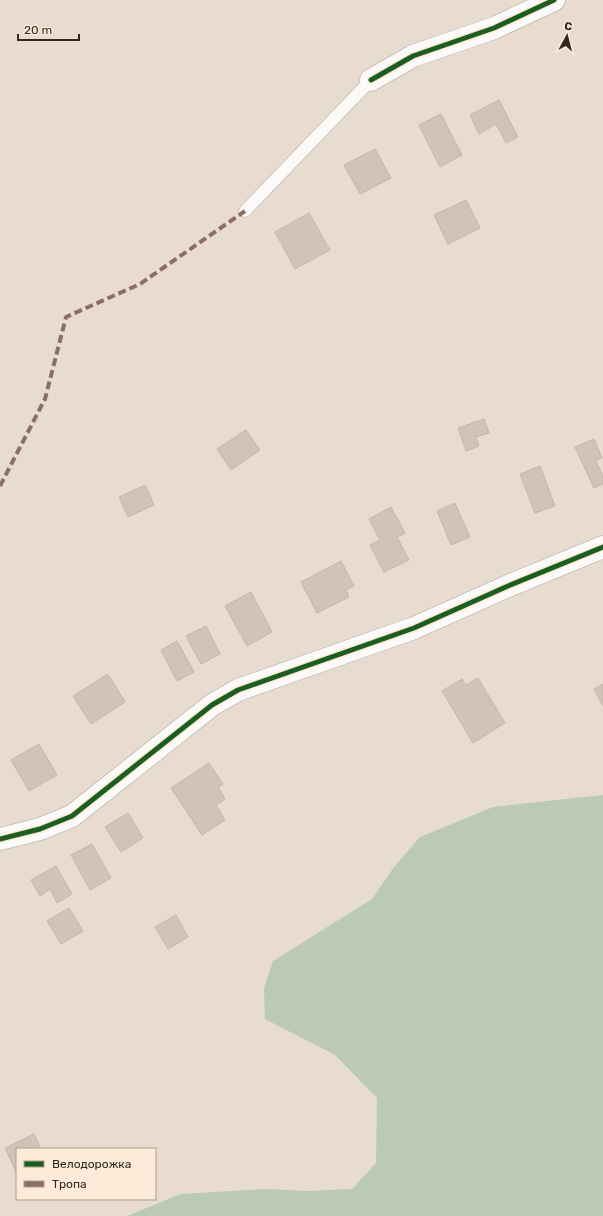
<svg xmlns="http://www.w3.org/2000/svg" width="603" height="1216" viewBox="0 0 603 1216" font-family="Rubik,sans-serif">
<rect width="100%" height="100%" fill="#e8dcd0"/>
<path fill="#bbcab4" d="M 603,795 L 603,1216 L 127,1216 L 181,1194 L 264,1189 L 308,1191 L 352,1189 L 376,1163 L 377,1098 L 335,1055 L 265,1019 L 264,988 L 273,961 L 372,899 L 394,867 L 420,837 L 493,807 Z"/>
<g fill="#d1c3b6" stroke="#c0b7ae">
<path d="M 499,100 L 518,137 L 506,143 L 496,124 L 479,134 L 470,115 Z"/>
<path d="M 441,114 L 462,155 L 440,167 L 419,125 Z"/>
<path d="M 375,149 L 391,178 L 360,194 L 344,165 Z"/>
<path d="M 466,200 L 480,228 L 448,244 L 434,215 Z"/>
<path d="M 309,213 L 330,250 L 295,269 L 275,232 Z"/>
<path d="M 484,419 L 489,433 L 476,437 L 479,446 L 466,451 L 458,428 Z"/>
<path d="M 246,430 L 260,450 L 231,470 L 217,449 Z"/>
<path d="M 594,439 L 602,458 L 596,461 L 603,476 L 603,484 L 594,488 L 575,447 Z"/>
<path d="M 540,466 L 555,506 L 535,513 L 520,474 Z"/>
<path d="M 145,485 L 154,505 L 128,517 L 119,497 Z"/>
<path d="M 455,503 L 470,537 L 451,545 L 437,511 Z"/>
<path d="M 391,507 L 405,533 L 397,537 L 409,560 L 384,572 L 370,545 L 380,540 L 369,519 Z"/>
<path d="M 341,561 L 354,586 L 346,590 L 349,597 L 317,613 L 301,582 Z"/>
<path d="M 251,592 L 272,632 L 247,646 L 225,606 Z"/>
<path d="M 206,626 L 220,654 L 201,664 L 186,636 Z"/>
<path d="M 177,641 L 194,672 L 177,681 L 161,650 Z"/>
<path d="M 108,674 L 125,702 L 91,724 L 73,696 Z"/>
<path d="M 478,678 L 505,723 L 473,743 L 442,691 L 462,679 L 466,685 Z"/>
<path d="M 603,684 L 603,706 L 594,689 Z"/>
<path d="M 39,744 L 57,775 L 29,791 L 11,760 Z"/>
<path d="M 209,763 L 223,784 L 218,787 L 225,799 L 216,805 L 225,820 L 202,835 L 171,788 Z"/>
<path d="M 128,813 L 143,838 L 121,852 L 105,827 Z"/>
<path d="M 92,844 L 111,878 L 90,890 L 71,855 Z"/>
<path d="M 56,866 L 72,894 L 57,903 L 50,889 L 40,896 L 31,880 Z"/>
<path d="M 69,908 L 83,931 L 61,944 L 47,921 Z"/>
<path d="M 176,915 L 188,937 L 168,949 L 155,927 Z"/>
<path d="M 34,1134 L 41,1149 L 17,1149 L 17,1174 L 5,1148 Z"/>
</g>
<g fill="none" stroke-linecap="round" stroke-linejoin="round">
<g stroke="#aea59c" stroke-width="13">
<path id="lane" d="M 245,211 L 371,80"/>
</g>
<g stroke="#aea59c" stroke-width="23">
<g id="street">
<path d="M 371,80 L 413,56 L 494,28 L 554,0"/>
<path d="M 0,839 L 40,829 L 72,816 L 212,705 L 238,690 L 414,628 L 508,586 L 603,547"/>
</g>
</g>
<use href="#lane" stroke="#fcfaf8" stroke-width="12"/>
<use href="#street" stroke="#fcfaf8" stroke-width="22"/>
<path stroke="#8d6e63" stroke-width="4" stroke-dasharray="8 4" stroke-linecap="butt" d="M 0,486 L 45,399 L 66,317 L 140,284 L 245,211"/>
<g stroke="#fcebd9" stroke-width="8">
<g id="cycleway">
<path d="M 371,80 L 413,56 L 494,28 L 554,0"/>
<path d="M 0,839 L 40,829 L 72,816 L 212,705 L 238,690 L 414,628 L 508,586 L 603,547"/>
</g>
</g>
<use href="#cycleway" stroke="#1b5e20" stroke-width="5"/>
</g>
<rect x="16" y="1148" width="140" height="52" fill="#fcebd9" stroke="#ab9d8f"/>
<rect x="24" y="1161" width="20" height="6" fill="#1b5e20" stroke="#ab9d8f"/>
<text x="52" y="1168" font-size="12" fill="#312921">Велодорожка</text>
<rect x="24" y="1181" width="20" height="6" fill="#8d6e63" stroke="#ab9d8f"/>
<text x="52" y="1188" font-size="12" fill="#312921">Тропа</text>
<g transform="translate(567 36) rotate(7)" stroke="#fcebd9" stroke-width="3" paint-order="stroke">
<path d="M0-3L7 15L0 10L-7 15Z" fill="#312921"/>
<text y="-6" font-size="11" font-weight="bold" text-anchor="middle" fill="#312921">С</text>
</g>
<path d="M18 34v6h61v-6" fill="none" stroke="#312921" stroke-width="2"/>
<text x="24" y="34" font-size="12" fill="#312921" stroke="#fcebd9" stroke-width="3" paint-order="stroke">20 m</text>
</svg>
